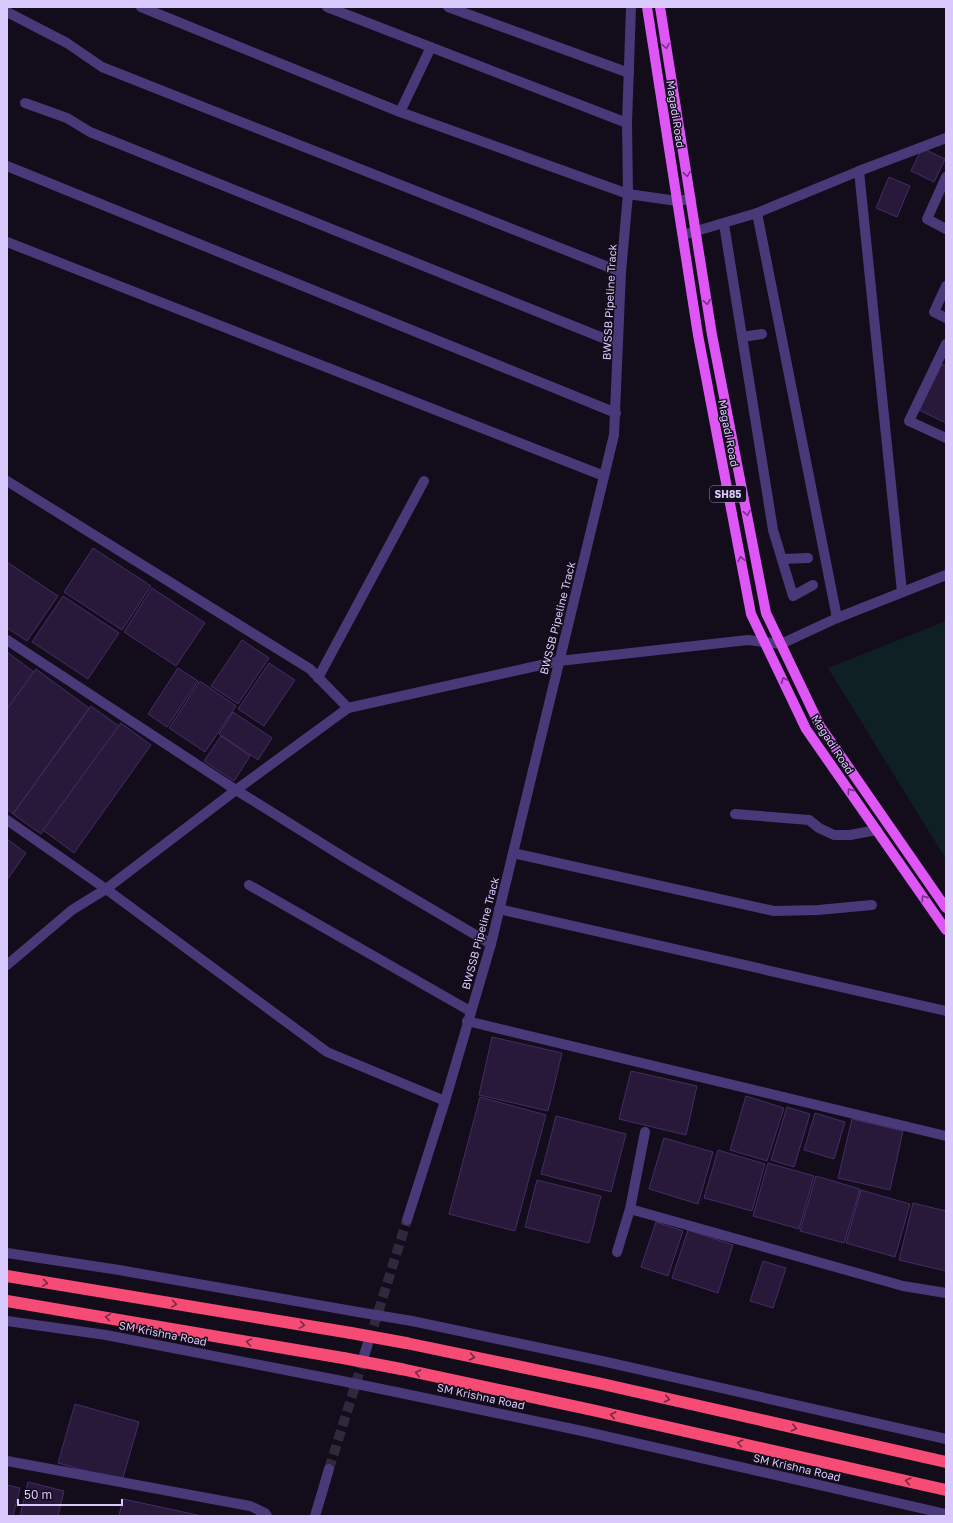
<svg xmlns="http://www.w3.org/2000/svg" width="953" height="1523" viewBox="0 0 953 1523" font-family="'Golos Text',sans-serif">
<rect width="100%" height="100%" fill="#120c1b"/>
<path fill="#0f2025" d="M 946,621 L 946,859 L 828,668 Z"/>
<g fill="#28193b" stroke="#452c66">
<path d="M 922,148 L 945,159 L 934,182 L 911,171 Z"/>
<path d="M 889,177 L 910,186 L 897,217 L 876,208 Z"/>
<path d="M 942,364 L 946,366 L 946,423 L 919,410 Z"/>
<path d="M 93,548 L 151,586 L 122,630 L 64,592 Z"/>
<path d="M 7,562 L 58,596 L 27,641 L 7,628 Z"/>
<path d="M 152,588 L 205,623 L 176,666 L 124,632 Z"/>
<path d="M 63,596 L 119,633 L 88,679 L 32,642 Z"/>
<path d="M 242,640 L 269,658 L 238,704 L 211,686 Z"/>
<path d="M 7,652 L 34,672 L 7,709 Z"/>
<path d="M 269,663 L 295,680 L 264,726 L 238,709 Z"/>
<path d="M 178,668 L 198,681 L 167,727 L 148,714 Z"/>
<path d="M 36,669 L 89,708 L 13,814 L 7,809 L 7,709 Z"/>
<path d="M 200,681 L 236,706 L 205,752 L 169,728 Z"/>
<path d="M 91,706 L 119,726 L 41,834 L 13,814 Z"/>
<path d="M 233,712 L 272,738 L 258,760 L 219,734 Z"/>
<path d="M 121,723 L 151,745 L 74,853 L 43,830 Z"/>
<path d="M 221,736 L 250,756 L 234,781 L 204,761 Z"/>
<path d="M 7,839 L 26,853 L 7,880 Z"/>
<path d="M 492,1037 L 562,1053 L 548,1111 L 479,1095 Z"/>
<path d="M 631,1071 L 697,1086 L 686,1135 L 619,1119 Z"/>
<path d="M 746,1096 L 784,1108 L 767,1161 L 730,1150 Z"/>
<path d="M 480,1097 L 546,1115 L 515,1231 L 449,1214 Z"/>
<path d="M 787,1107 L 810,1114 L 794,1167 L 771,1160 Z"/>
<path d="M 815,1113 L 845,1122 L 834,1159 L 804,1150 Z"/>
<path d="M 556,1116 L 626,1134 L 611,1192 L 541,1174 Z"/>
<path d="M 852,1119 L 903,1131 L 890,1190 L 838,1178 Z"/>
<path d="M 664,1138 L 713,1152 L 698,1204 L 649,1189 Z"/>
<path d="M 718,1150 L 765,1164 L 752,1211 L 704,1198 Z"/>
<path d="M 768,1163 L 814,1176 L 799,1229 L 753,1216 Z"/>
<path d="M 816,1176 L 860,1189 L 844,1243 L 800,1231 Z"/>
<path d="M 537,1180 L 601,1196 L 589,1243 L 525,1227 Z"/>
<path d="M 861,1190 L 910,1204 L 895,1257 L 846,1243 Z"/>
<path d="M 913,1203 L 946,1211 L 946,1271 L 899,1260 Z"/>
<path d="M 656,1222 L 683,1231 L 668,1276 L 641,1267 Z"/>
<path d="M 688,1230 L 733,1245 L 718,1293 L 672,1278 Z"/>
<path d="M 763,1261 L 786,1268 L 773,1308 L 750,1301 Z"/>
<path d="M 75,1404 L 139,1422 L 122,1481 L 58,1463 Z"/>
<path d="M 28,1482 L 64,1491 L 58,1516 L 20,1516 Z"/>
<path d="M 7,1485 L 20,1488 L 13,1516 L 7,1516 Z"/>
<path d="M 123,1499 L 202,1516 L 119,1516 Z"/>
</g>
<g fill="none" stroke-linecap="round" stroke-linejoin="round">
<path stroke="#30283d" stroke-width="10" stroke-dasharray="10 5" stroke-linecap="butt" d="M 329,1469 L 407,1220"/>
<g stroke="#4a3978" stroke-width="10">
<path d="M 141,7 L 400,112 L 628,194 L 677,201 L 691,199"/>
<path d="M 327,7 L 627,123"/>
<path d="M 448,7 L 629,73"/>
<path d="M 7,12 L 67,43 L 102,67 L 621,272"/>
<path d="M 25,103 L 67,118 L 90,132 L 618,344"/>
<path d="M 400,112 L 431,47"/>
<path d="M 7,166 L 616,413"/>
<path d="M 859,171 L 902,592"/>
<path d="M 946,177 L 927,219 L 946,229"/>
<path d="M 757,213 L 837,618"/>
<path d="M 724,224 L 773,530 L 793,596 L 813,585"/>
<path d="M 683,235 L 757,213 L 859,171 L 946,138"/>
<path d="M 7,242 L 604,476"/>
<path d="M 946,286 L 934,312 L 946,318"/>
<path d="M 742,337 L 762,334"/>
<path d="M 946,344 L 909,421 L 946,438"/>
<path d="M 7,481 L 310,669 L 348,708"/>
<path d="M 782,559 L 808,558"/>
<path d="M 7,640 L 236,790 L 350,861 L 491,944"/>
<path d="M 318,678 L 424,481"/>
<path d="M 735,814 L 809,820 L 819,828 L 834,835 L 850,835 L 877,830"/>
<path d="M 7,820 L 106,889 L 327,1052 L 445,1101"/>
<path d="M 513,853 L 774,911 L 818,910 L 872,905"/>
<path d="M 249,885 L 470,1011"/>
<path d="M 499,909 L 946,1011"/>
<path d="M 7,965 L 72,910 L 106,889 L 236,790 L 348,708 L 559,661 L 748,640 L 781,644 L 837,618 L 946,575"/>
<path d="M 467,1021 L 946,1136"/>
<path d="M 630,1209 L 903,1286 L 946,1293"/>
<path d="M 407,1220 L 445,1101 L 491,944 L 614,435 L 621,272 L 628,194 L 627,123 L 631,7"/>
<path d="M 617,1252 L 630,1209 L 645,1132"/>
<path d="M 7,1253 L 119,1270 L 358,1312"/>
<path d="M 7,1321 L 106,1335 L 337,1380"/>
<path d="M 412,1321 L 602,1361 L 946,1439"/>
<path d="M 362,1362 L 370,1336"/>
<path d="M 396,1392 L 587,1432 L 946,1514"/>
<path d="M 7,1461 L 250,1506 L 265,1513 L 267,1516"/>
<path d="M 315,1516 L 329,1469"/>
</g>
<g stroke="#df56f6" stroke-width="10">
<path d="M 647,7 L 698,335 L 751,614 L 806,729 L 946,930"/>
<path d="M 660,7 L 712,335 L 766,613 L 820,726 L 946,908"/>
</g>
<g stroke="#f54b75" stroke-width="12">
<path d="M 7,1276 L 351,1333"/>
<path d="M 7,1301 L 343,1358"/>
<path d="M 406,1343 L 598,1383 L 946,1462"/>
<path d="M 401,1369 L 592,1410 L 946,1490"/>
</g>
<g stroke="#4a3978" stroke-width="10">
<path d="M 358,1312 L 412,1321"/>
<path d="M 337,1380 L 396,1392"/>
</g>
<g stroke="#f54b75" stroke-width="12">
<path d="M 351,1333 L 406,1343"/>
<path d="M 343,1358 L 401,1369"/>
</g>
</g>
<defs><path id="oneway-chevron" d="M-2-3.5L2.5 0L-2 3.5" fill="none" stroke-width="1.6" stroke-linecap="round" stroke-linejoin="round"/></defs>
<g stroke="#783188">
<use href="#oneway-chevron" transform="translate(666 46) rotate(81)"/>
<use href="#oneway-chevron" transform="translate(687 174) rotate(81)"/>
<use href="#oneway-chevron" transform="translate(707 302) rotate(81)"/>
<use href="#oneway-chevron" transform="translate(747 513) rotate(79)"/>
<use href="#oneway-chevron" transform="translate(741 559) rotate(-101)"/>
<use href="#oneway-chevron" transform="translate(784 680) rotate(-115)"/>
<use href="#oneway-chevron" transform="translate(850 791) rotate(-125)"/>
<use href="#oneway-chevron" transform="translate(924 898) rotate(-125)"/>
</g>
<g stroke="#782844">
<use href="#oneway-chevron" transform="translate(45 1283) rotate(9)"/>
<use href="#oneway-chevron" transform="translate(174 1304) rotate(9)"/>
<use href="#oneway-chevron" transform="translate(108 1317) rotate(-171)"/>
<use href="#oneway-chevron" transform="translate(302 1325) rotate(9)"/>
<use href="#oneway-chevron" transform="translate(249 1342) rotate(-170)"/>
<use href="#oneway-chevron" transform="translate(472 1357) rotate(12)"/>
<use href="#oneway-chevron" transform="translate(418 1373) rotate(-168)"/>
<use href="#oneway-chevron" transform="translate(667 1399) rotate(13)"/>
<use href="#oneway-chevron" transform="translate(613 1415) rotate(-167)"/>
<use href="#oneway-chevron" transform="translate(794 1428) rotate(13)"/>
<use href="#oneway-chevron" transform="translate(740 1443) rotate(-167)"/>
<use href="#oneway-chevron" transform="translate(908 1481) rotate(-167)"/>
</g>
<g text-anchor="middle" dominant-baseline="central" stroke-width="3" stroke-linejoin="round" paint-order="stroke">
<rect fill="#120c1b" stroke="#9e90b8" stroke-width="1" x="710" y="486" width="36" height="16" rx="3"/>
<g font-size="10" font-weight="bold" fill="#dac9fc">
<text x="728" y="494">SH85</text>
</g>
<g font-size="11" fill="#dac9fc" stroke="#120c1b">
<text transform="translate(676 114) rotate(81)">Magadi Road</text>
<text transform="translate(609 302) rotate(-87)">BWSSB Pipeline Track</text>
<text transform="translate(729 433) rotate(79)">Magadi Road</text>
<text transform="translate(557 618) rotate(-76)">BWSSB Pipeline Track</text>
<text transform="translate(833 744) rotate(57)">Magadi Road</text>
<text transform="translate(480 933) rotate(-75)">BWSSB Pipeline Track</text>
<text transform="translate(163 1333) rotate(11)">SM Krishna Road</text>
<text transform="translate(481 1396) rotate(12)">SM Krishna Road</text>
<text transform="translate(797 1467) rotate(13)">SM Krishna Road</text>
</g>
</g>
<rect width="953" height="1523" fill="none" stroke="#dac9fc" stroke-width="16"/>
<path d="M18 1499v6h104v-6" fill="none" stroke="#dac9fc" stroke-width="2"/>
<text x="24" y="1499" font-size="12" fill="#dac9fc" stroke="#120c1b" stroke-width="3" paint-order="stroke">50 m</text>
</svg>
